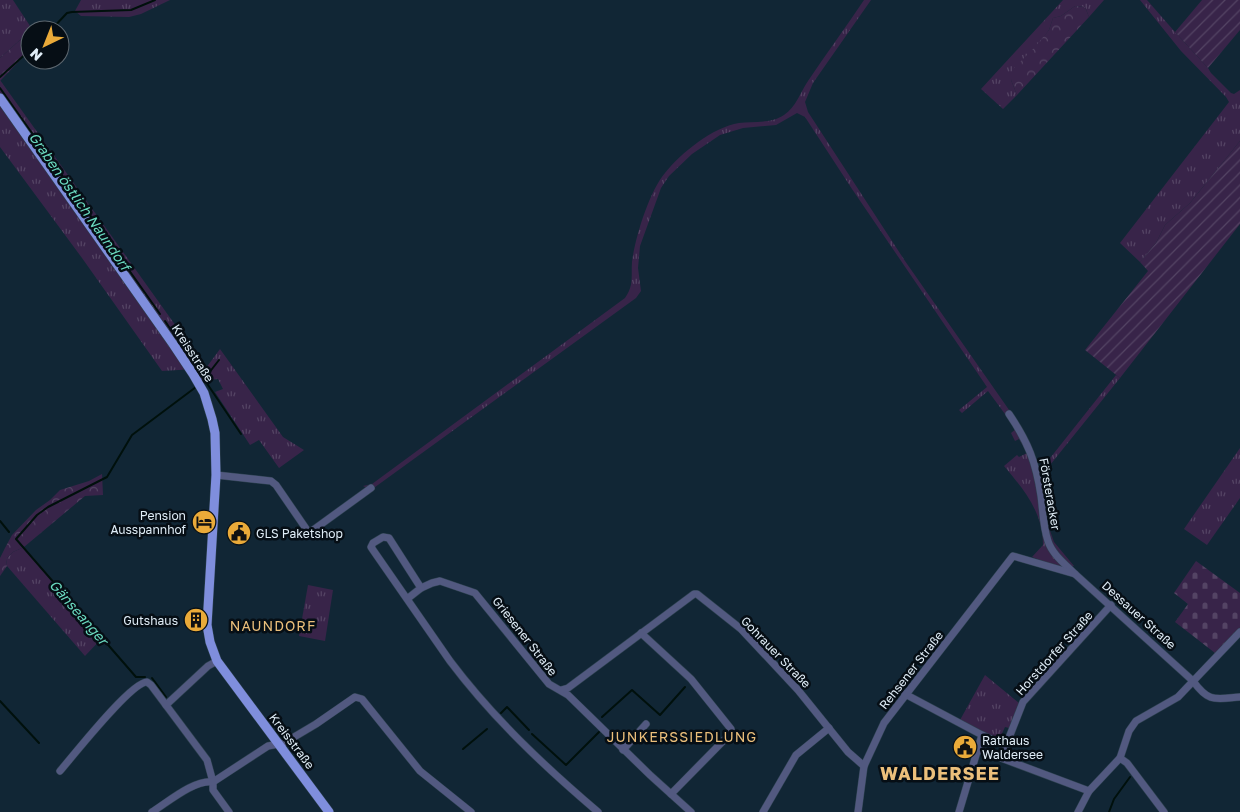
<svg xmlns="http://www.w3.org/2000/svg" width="1240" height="812" viewBox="0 0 1240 812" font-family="'Golos Text',sans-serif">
<defs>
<pattern id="grass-tufts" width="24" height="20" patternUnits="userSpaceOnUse" patternTransform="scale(1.25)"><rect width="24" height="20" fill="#382449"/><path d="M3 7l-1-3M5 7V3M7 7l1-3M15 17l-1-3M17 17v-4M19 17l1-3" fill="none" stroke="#544464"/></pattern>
<pattern id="forest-crowns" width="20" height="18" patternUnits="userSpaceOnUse" patternTransform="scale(1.25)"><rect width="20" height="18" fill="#382449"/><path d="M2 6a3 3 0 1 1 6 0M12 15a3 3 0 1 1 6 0" fill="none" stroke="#544464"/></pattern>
<pattern id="cemetery-stones" width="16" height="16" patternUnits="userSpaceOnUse" patternTransform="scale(1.25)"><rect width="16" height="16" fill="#382449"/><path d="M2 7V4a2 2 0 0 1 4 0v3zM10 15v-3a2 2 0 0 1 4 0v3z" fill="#544464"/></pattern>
<pattern id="garden-furrows" width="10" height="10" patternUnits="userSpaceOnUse" patternTransform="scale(1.25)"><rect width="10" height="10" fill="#382449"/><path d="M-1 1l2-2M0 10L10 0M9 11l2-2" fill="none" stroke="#544464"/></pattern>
</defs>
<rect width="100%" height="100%" fill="#112635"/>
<g fill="url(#grass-tufts)">
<path d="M 0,0 L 13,0 L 32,29 L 0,58 Z"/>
<path d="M 81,0 L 170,0 L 141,14 L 129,17 L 81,16 L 75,11 Z"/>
<path d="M 864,0 L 871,0 L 813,83 L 805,102 L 808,112 L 905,261 L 1023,430 L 1031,446 L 1038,466 L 1043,467 L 1116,375 L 1120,378 L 1042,475 L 1048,525 L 1054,542 L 1074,566 L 1063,569 L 1032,557 L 1043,545 C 1043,512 1024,490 1004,466 L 1017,455 L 1019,457 L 1027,453 L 1019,439 L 1015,441 L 1011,433 L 1016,429 L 988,391 L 962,413 L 959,410 L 987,387 L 852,189 L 805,117 L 797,113 L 776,125 L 743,128 L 720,135 L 692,154 L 669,176 L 661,188 L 640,246 L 638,268 L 641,291 L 636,298 L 371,490 L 363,486 L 372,484 L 625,298 C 634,286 631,276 632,262 C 635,238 649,192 665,173 C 681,153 713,127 739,123 C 754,121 771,124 784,115 C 796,107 800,93 808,81 C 826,54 846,27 864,0 Z"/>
<path d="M 1063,0 L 1104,0 L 1089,17 L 1085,7 L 1075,6 L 1061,16 L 1053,18 L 1049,30 L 1011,80 L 1017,95 L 1003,109 L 981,89 Z"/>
<path d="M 1140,0 L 1147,0 L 1175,32 L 1208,68 L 1211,73 L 1231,93 L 1234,94 L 1240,90 L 1240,141 L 1190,203 L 1165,225 L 1156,243 L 1140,262 L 1120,243 L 1229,102 L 1226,97 L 1181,51 Z"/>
<path d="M 0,80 L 206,368 L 220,349 L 283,437 L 304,450 L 279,468 L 259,440 L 250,445 L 215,392 L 223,389 L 218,379 L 202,381 L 195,369 L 162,371 L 82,258 L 0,147 Z"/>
<path d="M 1240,448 L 1240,498 L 1207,545 L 1184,529 Z"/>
<path d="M 24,547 L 103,637 L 85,656 L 7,566 L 6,559 L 13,552 Z"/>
<path d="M 308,585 L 333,590 L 325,641 L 299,636 Z"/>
<path d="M 985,675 L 1019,703 L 1009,728 L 1005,727 L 999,740 L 960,720 Z"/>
</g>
<g fill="url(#forest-crowns)">
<path d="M 1075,6 L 1085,7 L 1089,17 L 1017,95 L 1011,80 L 1013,69 L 1034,48 L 1049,30 L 1053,18 L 1061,16 Z"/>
<path d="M 30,31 L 30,50 L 0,81 L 0,58 Z"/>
<path d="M 102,474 L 103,495 L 85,496 L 24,547 L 13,552 L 6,559 L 7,566 L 0,576 L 0,558 L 5,548 L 12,535 L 36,510 L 50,500 L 60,490 L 89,481 Z"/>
</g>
<path fill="url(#cemetery-stones)" d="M 1196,561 L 1240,593 L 1240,629 L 1215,653 L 1175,622 L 1188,604 L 1174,593 Z"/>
<g fill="url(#garden-furrows)">
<path d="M 1202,0 L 1240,0 L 1240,30 L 1208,68 L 1175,32 Z"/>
<path d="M 1240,141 L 1240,224 L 1120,378 L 1085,350 L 1148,271 L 1140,262 L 1156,243 L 1165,225 L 1190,203 Z"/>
</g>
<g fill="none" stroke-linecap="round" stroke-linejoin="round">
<g stroke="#00100c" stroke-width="2">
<path d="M 51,30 L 67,13 L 72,12 L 131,10 L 155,0"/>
<path d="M 0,77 L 30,50"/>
<path d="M 0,88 L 160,314"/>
<path d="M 165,321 L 241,434"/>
<path d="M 205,378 L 219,360"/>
<path d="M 0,521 L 9,532"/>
<path d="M 145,677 L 136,677 L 16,539 L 37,515 L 48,507 L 107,477 L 132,435 L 196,387"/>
<path d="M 152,678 L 166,697"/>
<path d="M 0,701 L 39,743"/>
<path d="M 501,713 L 507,707 L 529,730"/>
<path d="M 602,717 L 632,690 L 660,715 L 685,687"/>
<path d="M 532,734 L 566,765 L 599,732"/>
<path d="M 463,749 L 487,729"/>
<path d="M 1109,812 L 1114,799 L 1130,777"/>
</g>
<g stroke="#2e4250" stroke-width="8">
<g id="minor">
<path d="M 1009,414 C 1028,442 1036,462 1041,496 C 1043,511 1043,527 1048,541 C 1052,554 1065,564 1075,574"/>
<path d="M 216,475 L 271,481 L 276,485 L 309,533 L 371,488"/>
<path d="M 421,588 L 432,583 L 440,581 L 475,593 L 549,684 L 568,695 L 650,775 L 691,812"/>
<path d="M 407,599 L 421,588 L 389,538 L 383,537 L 373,543 L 371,547 L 373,550 L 450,661 C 493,718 544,766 598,812"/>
<path d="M 641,633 L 691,679 L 731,729 L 731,733 L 671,794"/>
<path d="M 561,690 L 568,688 L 694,594 L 697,594 L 741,629 L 798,690 L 848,752 L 864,766"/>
<path d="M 905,694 L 982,735"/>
<path d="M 166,705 L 208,666 L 217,661"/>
<path d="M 977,749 L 1089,791"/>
<path d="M 623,750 L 646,724"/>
<path d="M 1001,758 L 1023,702 L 1111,605"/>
<path d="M 1120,758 L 1127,763 L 1164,812"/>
<path d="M 60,771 C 73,756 131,682 147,682 L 151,685 L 207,760 L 213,782 L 213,790 L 229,812"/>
<path d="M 152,812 C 168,802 195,779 213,782 L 268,746 L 284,743 L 316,724 L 355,697 L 362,699 L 420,771 L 471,812"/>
<path d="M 763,812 L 796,755 L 829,728"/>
<path d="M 858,812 L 864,766 L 884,723 L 1013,556 L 1075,574 L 1193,681 C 1209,703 1215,699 1240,697"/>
<path d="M 959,812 L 982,735 L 1006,746"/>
<path d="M 1078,812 L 1089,791 L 1120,758 L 1129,731 L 1136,721 L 1178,697 L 1240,632"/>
</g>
</g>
<g stroke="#2e4250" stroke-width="10">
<path id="major" d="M 0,98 L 173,344 L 193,374 L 204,393 L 212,419 L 215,433 L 216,475 L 207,625 L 210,642 L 217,661 L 329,812"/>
</g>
<use href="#minor" stroke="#525980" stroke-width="7"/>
<use href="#major" stroke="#7f8edd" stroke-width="9"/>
</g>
<defs>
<g id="hotel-disc" transform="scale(1.25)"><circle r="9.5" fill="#eaaa39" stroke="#060e15"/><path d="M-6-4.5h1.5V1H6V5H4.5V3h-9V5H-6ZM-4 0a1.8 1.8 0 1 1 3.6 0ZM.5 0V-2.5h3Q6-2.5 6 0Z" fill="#111"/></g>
<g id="civic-disc" transform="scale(1.25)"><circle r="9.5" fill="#eaaa39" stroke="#060e15"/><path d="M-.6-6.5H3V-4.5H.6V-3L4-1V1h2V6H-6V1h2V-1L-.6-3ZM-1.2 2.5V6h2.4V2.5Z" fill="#111"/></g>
<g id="building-disc" transform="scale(1.25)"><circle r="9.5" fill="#eaaa39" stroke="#060e15"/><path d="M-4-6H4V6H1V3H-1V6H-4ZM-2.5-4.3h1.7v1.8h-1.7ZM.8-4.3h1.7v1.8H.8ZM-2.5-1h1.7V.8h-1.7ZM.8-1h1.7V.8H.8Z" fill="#111"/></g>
</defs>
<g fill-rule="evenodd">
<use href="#hotel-disc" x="204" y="522"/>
<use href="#civic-disc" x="239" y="533"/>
<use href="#building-disc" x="196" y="620"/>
<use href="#civic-disc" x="965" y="747"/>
</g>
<g text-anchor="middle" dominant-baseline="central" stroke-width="5" stroke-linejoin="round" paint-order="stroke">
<g font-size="12" fill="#e0edf7" stroke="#060e15">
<text transform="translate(193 353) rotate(57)">Kreisstraße</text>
<text transform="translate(1050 494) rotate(80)">Försteracker</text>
<text transform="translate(1139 615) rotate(42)">Dessauer Straße</text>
<text transform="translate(525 636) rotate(52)">Griesener Straße</text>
<text transform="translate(776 652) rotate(46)">Gohrauer Straße</text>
<text transform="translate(1054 653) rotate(-48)">Horstdorfer Straße</text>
<text transform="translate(911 670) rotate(-52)">Rehsener Straße</text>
<text transform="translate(292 741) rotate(53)">Kreisstraße</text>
</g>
<g font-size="12" fill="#e0edf7" stroke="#060e15" text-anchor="end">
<text x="186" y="515">Pension<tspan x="186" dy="14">Ausspannhof</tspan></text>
<text x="256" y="533" text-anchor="start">GLS Paketshop</text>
<text x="178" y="620">Gutshaus</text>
<text x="982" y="740" text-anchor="start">Rathaus<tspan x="982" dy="14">Waldersee</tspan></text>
</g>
<g font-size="14" font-style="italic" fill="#6ad9bf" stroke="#060e15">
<text transform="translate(80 201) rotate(55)">Graben östlich Naundorf</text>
<text transform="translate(79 612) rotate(49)">Gänseanger</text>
</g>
<g font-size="14" letter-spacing="1" fill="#ebbf7b" stroke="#060e15">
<text x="273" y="625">NAUNDORF</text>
<text x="682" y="736">JUNKERSSIEDLUNG</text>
</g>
<g font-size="18" font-weight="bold" letter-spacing="1" fill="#ebbf7b" stroke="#060e15">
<text x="940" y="773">WALDERSEE</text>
</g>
</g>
<g transform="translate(45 45) rotate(223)"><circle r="24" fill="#060e15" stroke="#5d676f"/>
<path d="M0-4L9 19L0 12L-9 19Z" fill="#eaaa39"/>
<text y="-8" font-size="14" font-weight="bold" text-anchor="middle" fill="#e0edf7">N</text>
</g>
</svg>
